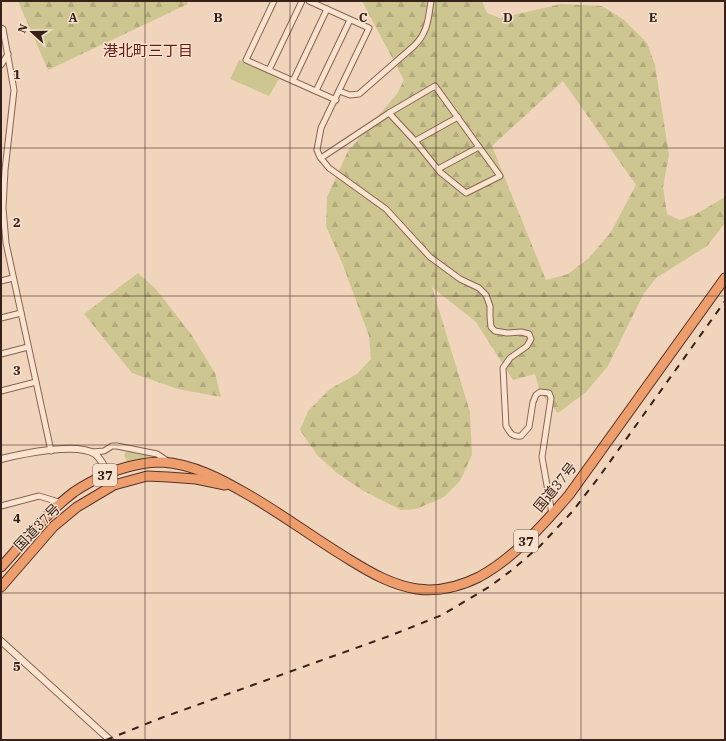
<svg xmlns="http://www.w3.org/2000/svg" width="726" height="741" viewBox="0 0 726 741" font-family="'IBM Plex Serif','Noto Sans JP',serif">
<defs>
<pattern id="forest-firs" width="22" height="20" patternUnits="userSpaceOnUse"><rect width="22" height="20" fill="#cec690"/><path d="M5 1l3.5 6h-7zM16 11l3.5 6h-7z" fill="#b2aa7c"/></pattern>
</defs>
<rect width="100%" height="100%" fill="#f0d4bc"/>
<g fill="#cec690">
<path d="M 239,60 L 279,79 L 269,96 L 230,79 Z"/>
<path d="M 126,451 L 153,456 L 155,458 L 135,460 L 128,462 L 124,456 Z"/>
</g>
<g fill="url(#forest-firs)" fill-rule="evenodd">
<path d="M 18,1 L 186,1 L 188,4 L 48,70 Z"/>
<path d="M 362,1 L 482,1 L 487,13 L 500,18 L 561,4 L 602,6 L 624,20 L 647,43 L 655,65 L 669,155 L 663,187 L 667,214 L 680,220 L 696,214 L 725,197 L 725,223 L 707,246 L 656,278 L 643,295 L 608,366 L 586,392 L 558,413 L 540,392 L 535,374 L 513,380 L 476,322 L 432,287 L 470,412 L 472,455 L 460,481 L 444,497 L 416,509 L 401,510 L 362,490 L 337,473 L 317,455 L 300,430 L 308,411 L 330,389 L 357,374 L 371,359 L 369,336 L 343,265 L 326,226 L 327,197 L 348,151 L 397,94 L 404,80 ZM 563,81 L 636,185 L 611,232 L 589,258 L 568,274 L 546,280 L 492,146 Z"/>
<path d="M 138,273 L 155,288 L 191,334 L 215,373 L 221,397 L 178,389 L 132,373 L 84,314 Z"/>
</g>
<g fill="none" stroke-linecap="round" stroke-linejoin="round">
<g stroke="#886455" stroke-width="7">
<g id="minor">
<path d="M 274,1 L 246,60 L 336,100"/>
<path d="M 309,1 L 369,28 L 321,128 L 317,150 L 320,157 L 329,168 L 386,209 L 430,257 L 460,279 L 479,288 L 486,295 L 490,306 L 490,317 L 491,327 L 495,331 L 507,333 L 521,332 L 529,334 L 531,339 L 527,346 L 510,358 L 503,368 L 506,426 C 510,433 512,437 521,436 L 529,427 L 533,402 L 536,395 L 540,392 L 549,393 L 551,398 L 542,457 L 552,514"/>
<path d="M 1,28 L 3,29 L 14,90 L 5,170 L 3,208 L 6,243 L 51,451"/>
<path d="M 1,65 L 8,54"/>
<path d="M 269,70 L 302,1"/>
<path d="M 293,81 L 327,9"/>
<path d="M 435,86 L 500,176 L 466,193 L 440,172 L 415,141 L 389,113 Z"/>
<path d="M 316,91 L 350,20"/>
<path d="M 339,91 L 350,95 L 359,94 L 414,46 C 428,32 428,20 431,1"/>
<path d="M 415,141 L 458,117"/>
<path d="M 321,158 L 389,113"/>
<path d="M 438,169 L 479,147"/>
<path d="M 1,281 L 13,278"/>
<path d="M 1,318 L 21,313"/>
<path d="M 1,354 L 28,347"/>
<path d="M 1,391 L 36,382"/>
<path d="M 92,452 L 104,451 L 112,446 L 117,446 L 157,454 L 166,460"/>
<path d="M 1,506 L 39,496 L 62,503"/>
</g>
</g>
<g stroke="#886455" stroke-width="8">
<g id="tertiary">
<path d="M 1,459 C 22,454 77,442 95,454 C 102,459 110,477 114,485"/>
<path d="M 1,641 L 110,740"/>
</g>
</g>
<g stroke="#55342a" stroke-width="11">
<g id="trunk">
<path d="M 1,567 C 24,542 46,513 74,492 C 84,485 96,479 107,474 C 123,467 145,462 162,462 C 193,464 221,479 247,494 C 282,514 315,539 350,560 C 371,573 392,585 417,589 C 438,592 461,586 479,577 C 513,559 544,524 569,495 L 725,278"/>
<path d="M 1,587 L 54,526 L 77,507 L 114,485 L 147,476 L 168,477 L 196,479 L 225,485"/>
</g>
</g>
<use href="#minor" stroke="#fae4cf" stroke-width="5"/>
<use href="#tertiary" stroke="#fae4cf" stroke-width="6"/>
<use href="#trunk" stroke="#ee9d6c" stroke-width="9"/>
<path stroke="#36221b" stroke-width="2" stroke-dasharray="7 7" stroke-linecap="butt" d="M 106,740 L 161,718 L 392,635 L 442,615 L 489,587 L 512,570 L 540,546 L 572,512 L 599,477 L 725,301"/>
</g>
<path fill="none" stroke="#36221b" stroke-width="1" stroke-opacity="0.55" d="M 145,1 L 145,740M 290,1 L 290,740M 436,1 L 436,740M 581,1 L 581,740M 1,148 L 725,148M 1,296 L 725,296M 1,445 L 725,445M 1,593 L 725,593"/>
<g text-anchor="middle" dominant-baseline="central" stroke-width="3" stroke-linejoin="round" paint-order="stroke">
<g fill="#f7e0cc" stroke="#705b50" stroke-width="1">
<rect x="93" y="464" width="24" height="22" rx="3"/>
<rect x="514" y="530" width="24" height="22" rx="3"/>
</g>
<g font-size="13" font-weight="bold" fill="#36221b">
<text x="105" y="475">37</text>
<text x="526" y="541">37</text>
</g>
<g font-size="14" fill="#36221b" stroke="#f7e0cc">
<text transform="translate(555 487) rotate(-51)">国道37号</text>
<text transform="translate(37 527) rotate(-46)">国道37号</text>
</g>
<g font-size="15" fill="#65181a" stroke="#f7e0cc">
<text x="148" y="50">港北町三丁目</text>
</g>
</g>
<g font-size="13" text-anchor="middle" font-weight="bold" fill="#36221b" stroke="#f7e0cc" stroke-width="3" stroke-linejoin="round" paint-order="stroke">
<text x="73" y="22">A</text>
<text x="218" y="22">B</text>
<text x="363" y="22">C</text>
<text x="508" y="22">D</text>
<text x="653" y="22">E</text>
<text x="17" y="79">1</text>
<text x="17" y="227">2</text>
<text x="17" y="375">3</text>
<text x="17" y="523">4</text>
<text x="17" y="671">5</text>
</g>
<rect width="726" height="741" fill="none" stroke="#36221b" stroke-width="4"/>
<g transform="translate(32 32) rotate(291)" stroke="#f7e0cc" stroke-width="3" paint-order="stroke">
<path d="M0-3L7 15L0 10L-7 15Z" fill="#36221b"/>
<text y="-6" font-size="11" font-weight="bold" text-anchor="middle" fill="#36221b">N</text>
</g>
</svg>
